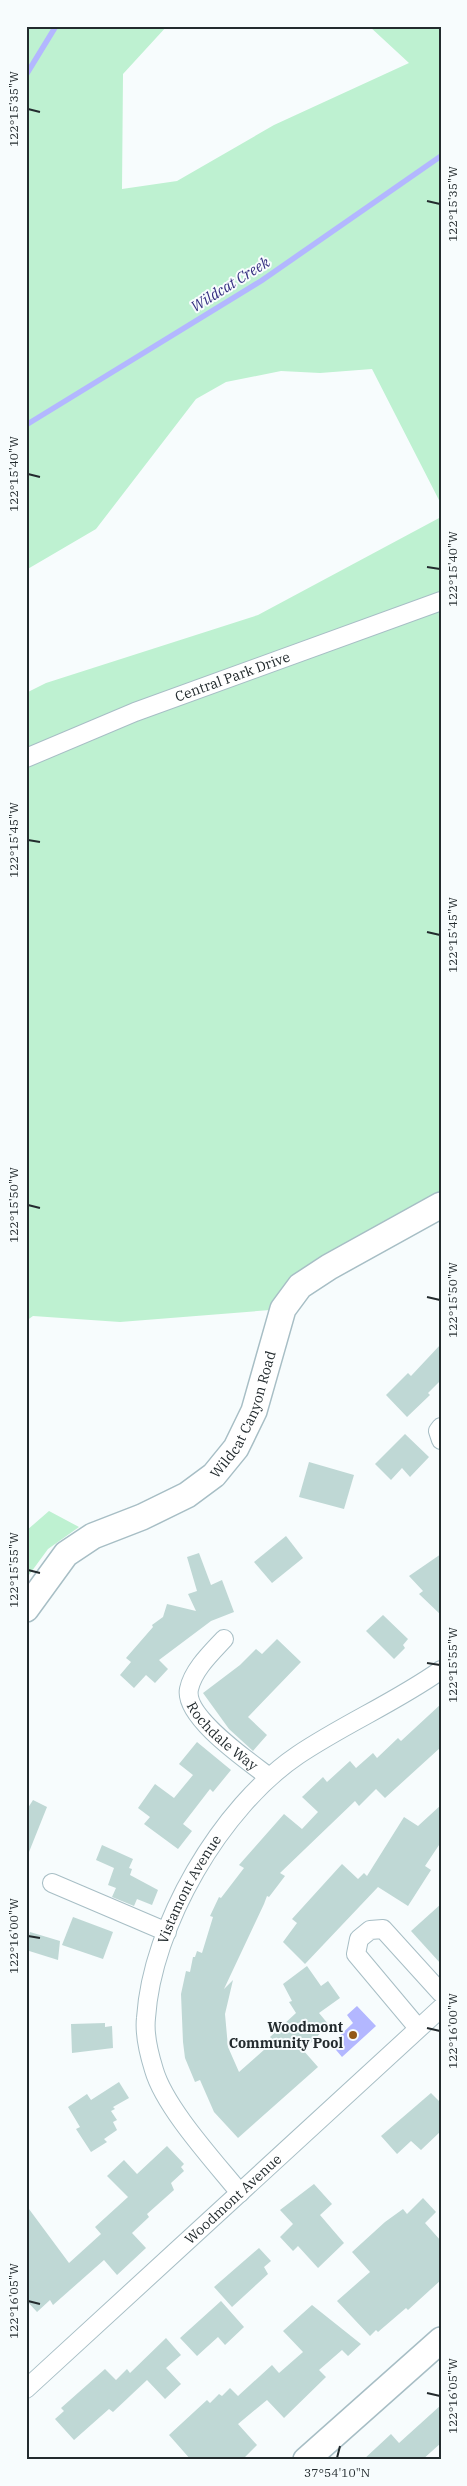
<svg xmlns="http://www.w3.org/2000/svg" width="467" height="2486" viewBox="0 0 467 2486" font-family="'IBM Plex Serif',serif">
<rect width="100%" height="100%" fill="#f7fcfd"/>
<g fill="#bef1d1">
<path d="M 26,26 L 167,26 L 123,74 L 122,189 L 177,181 L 274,125 L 409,63 L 369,26 L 441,26 L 441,504 L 372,369 L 320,373 L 281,371 L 226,382 L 196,399 L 96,529 L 26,570 Z"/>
<path d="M 441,517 L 441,1205 L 283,1309 L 120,1322 L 33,1316 L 26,1321 L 26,693 L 46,683 L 258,615 Z"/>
<path d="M 49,1511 L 79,1527 L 48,1549 L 26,1579 L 26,1531 Z"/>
</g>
<path fill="#b3b7ff" d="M 357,2006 L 376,2026 L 342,2057 L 331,2044 L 353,2023 L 347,2015 Z"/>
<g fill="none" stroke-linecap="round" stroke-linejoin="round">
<g stroke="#b3b7ff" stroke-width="5.5">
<path d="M 26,75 L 56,26"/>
<path d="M 26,425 L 261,281 L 441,156"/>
</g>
</g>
<g fill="#bfd8d5">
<path d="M 441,1344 L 441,1380 L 428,1393 L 430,1395 L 407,1417 L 386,1395 L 408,1373 L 411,1376 Z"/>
<path d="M 405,1434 L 429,1457 L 410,1477 L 402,1468 L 391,1480 L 375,1464 Z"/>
<path d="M 309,1462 L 354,1475 L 344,1509 L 299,1497 Z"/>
<path d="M 286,1536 L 303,1558 L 272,1583 L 254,1562 Z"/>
<path d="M 199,1553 L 211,1585 L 222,1580 L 234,1612 L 211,1621 L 159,1660 L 168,1669 L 155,1683 L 146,1675 L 134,1688 L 120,1675 L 131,1662 L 126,1658 L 153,1627 L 152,1625 L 163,1617 L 167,1604 L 196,1611 L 188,1594 L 197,1591 L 187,1557 Z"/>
<path d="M 441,1554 L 441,1615 L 419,1594 L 423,1591 L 409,1576 Z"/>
<path d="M 383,1615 L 408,1639 L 403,1645 L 405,1648 L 394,1659 L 366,1631 Z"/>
<path d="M 277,1639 L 301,1662 L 248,1717 L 267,1735 L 253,1751 L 229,1729 L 203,1693 L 240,1665 L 256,1649 L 262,1654 Z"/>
<path d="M 441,1704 L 441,1747 L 385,1798 L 376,1789 L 359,1806 L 355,1801 L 280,1873 L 285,1876 L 269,1897 L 267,1896 L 264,1904 L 224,1989 L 233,1980 L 225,2014 L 228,2047 L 239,2072 L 274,2041 L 270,2037 L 296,2013 L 289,2002 L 292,2001 L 283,1984 L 307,1966 L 321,1986 L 328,1981 L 340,1998 L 319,2013 L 329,2025 L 303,2050 L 318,2067 L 238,2138 L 214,2112 L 200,2080 L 195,2082 L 185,2058 L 183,2042 L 181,1994 L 186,1971 L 190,1972 L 193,1957 L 195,1957 L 197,1951 L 202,1953 L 213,1917 L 210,1916 L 219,1897 L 221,1898 L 244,1868 L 239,1865 L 284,1814 L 302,1829 L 318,1812 L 302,1797 L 323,1777 L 327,1782 L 350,1761 L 356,1768 L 373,1753 L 377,1758 L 398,1738 L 401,1741 Z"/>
<path d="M 197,1742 L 231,1770 L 213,1792 L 210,1789 L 183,1824 L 192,1831 L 178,1849 L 144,1824 L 150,1817 L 138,1808 L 155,1784 L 174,1798 L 193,1775 L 179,1764 Z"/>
<path d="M 33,1800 L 47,1807 L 27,1857 L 26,1811 Z"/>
<path d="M 441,1805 L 441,1842 L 425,1866 L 431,1870 L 408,1906 L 378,1887 L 305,1964 L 283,1942 L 297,1923 L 292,1919 L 342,1864 L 358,1879 L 364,1873 L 367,1876 L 404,1817 L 418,1826 Z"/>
<path d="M 102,1845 L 133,1859 L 129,1868 L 132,1869 L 130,1875 L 158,1890 L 152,1905 L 137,1899 L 134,1906 L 112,1897 L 116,1888 L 108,1885 L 114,1868 L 96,1860 Z"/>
<path d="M 441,1904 L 441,1964 L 411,1931 Z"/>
<path d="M 73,1917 L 113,1932 L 103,1959 L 62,1945 Z"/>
<path d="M 30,1932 L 60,1941 L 58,1960 L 26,1950 Z"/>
<path d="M 105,2023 L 105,2027 L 112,2026 L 113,2048 L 72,2053 L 71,2024 Z"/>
<path d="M 119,2082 L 129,2098 L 113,2107 L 115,2109 L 111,2111 L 117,2120 L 113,2122 L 117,2130 L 104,2139 L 107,2142 L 91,2152 L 76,2129 L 80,2127 L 68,2107 L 87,2094 L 91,2100 Z"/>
<path d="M 431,2093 L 441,2103 L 441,2131 L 421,2150 L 411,2141 L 397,2154 L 381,2136 Z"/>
<path d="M 167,2146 L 184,2164 L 181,2167 L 184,2171 L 171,2183 L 174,2190 L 147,2214 L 149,2217 L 132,2233 L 146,2248 L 117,2275 L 104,2260 L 53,2305 L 50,2300 L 37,2312 L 26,2300 L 26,2205 L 69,2263 L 101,2234 L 95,2227 L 128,2197 L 107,2176 L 124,2160 L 137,2174 Z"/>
<path d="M 314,2184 L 332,2204 L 320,2215 L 344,2243 L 318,2268 L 298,2246 L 293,2251 L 280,2237 L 293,2224 L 280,2210 Z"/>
<path d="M 423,2198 L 436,2212 L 425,2223 L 441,2241 L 441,2280 L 408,2310 L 406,2308 L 378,2332 L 376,2330 L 370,2336 L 337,2301 L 370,2272 L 352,2252 L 385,2222 L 403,2209 L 407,2214 Z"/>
<path d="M 259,2248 L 271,2261 L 264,2267 L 268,2274 L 232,2307 L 214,2287 Z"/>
<path d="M 221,2301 L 244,2327 L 225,2345 L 218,2337 L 197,2356 L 180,2338 Z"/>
<path d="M 312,2305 L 361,2344 L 348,2356 L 342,2350 L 319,2370 L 326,2377 L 284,2418 L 267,2400 L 238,2424 L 257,2445 L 242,2460 L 191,2460 L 169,2435 L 207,2400 L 210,2403 L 219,2394 L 222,2396 L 230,2388 L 238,2396 L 272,2365 L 279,2373 L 303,2352 L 283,2331 Z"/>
<path d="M 166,2338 L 181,2355 L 166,2368 L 181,2384 L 165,2399 L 147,2380 L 113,2412 L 109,2409 L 74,2440 L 55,2419 L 64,2411 L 61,2408 L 105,2369 L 116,2380 L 127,2369 L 130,2373 Z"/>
<path d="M 441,2405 L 441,2443 L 422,2460 L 363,2460 L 391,2434 L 399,2443 Z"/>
</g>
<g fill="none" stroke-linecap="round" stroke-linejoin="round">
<g stroke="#a7bec5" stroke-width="20">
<g id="street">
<path id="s1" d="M 26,758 L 135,712 L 441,601"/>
<path d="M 441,1427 L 438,1431 L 441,1440"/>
<path id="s2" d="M 224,1639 C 211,1653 193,1670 189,1689 C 183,1717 250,1762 269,1777"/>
<path d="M 52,1883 L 167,1932"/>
<path d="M 418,2028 L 356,1954 L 359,1939 L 370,1930 L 383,1929 L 441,1993"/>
<path id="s3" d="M 240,2193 C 215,2162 165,2108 154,2070 C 149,2054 144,2035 146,2018 C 152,1925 221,1807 298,1755 C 344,1724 396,1702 441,1670"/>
<path id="s4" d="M 26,2389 L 441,2008"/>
</g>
</g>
<g stroke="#a7bec5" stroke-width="28">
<g id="secondary">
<path id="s5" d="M 26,1609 L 66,1554 L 93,1536 L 142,1517 L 187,1495 L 214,1475 L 236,1448 L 254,1411 L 283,1309 L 300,1286 L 329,1267 L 441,1205"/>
<path d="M 306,2460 L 441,2340"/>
</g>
</g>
<use href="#street" stroke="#fff" stroke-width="18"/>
<use href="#secondary" stroke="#fff" stroke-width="25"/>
</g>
<path fill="none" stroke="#232b2e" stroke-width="2" d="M 28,109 L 40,112M 427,201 L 440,204M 28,474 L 40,477M 427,567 L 440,569M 28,840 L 40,842M 427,932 L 440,935M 28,1205 L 40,1208M 427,1297 L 440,1300M 28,1570 L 40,1573M 427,1663 L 440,1665M 28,1936 L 40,1938M 427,2028 L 440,2031M 28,2301 L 40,2304M 427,2393 L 440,2396M 337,2458 L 340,2446"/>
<circle fill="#935916" stroke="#f7fcfd" stroke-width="2" cx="353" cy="2035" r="5"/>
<g text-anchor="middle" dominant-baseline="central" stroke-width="4" stroke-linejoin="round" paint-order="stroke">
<g font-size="14" fill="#232b2e" stroke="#f7fcfd">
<text stroke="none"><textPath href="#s1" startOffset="222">Central Park Drive</textPath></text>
<text stroke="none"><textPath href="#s5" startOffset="305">Wildcat Canyon Road</textPath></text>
<text stroke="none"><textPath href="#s2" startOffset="122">Rochdale Way</textPath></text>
<text stroke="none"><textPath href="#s3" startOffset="341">Vistamont Avenue</textPath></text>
<text stroke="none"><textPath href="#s4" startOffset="281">Woodmont Avenue</textPath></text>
</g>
<g font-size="14" font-weight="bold" fill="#232b2e" stroke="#f7fcfd" text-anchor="end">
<text x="343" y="2027">Woodmont<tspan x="343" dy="16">Community Pool</tspan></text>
</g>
<g font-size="15" font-style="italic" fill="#352f80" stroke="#f7fcfd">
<text transform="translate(230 284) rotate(-32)">Wildcat Creek</text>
</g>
</g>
<rect width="467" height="2486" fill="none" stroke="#f7fcfd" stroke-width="55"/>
<rect x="28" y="28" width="412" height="2430" fill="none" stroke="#232b2e" stroke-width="2"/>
<g font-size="12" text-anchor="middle" fill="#232b2e">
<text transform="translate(14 109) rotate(-90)" y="4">122°15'35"W</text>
<text transform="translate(453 204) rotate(-90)" y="4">122°15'35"W</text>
<text transform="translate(14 474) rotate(-90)" y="4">122°15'40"W</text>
<text transform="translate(453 569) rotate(-90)" y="4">122°15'40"W</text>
<text transform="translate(14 840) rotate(-90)" y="4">122°15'45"W</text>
<text transform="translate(453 935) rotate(-90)" y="4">122°15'45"W</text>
<text transform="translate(14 1205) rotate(-90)" y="4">122°15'50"W</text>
<text transform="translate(453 1300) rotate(-90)" y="4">122°15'50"W</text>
<text transform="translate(14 1570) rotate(-90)" y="4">122°15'55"W</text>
<text transform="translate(453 1665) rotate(-90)" y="4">122°15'55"W</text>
<text transform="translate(14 1936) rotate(-90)" y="4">122°16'00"W</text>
<text transform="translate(453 2031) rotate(-90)" y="4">122°16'00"W</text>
<text transform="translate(14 2301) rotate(-90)" y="4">122°16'05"W</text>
<text transform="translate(453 2396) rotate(-90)" y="4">122°16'05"W</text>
<text x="337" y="2477">37°54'10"N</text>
</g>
</svg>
